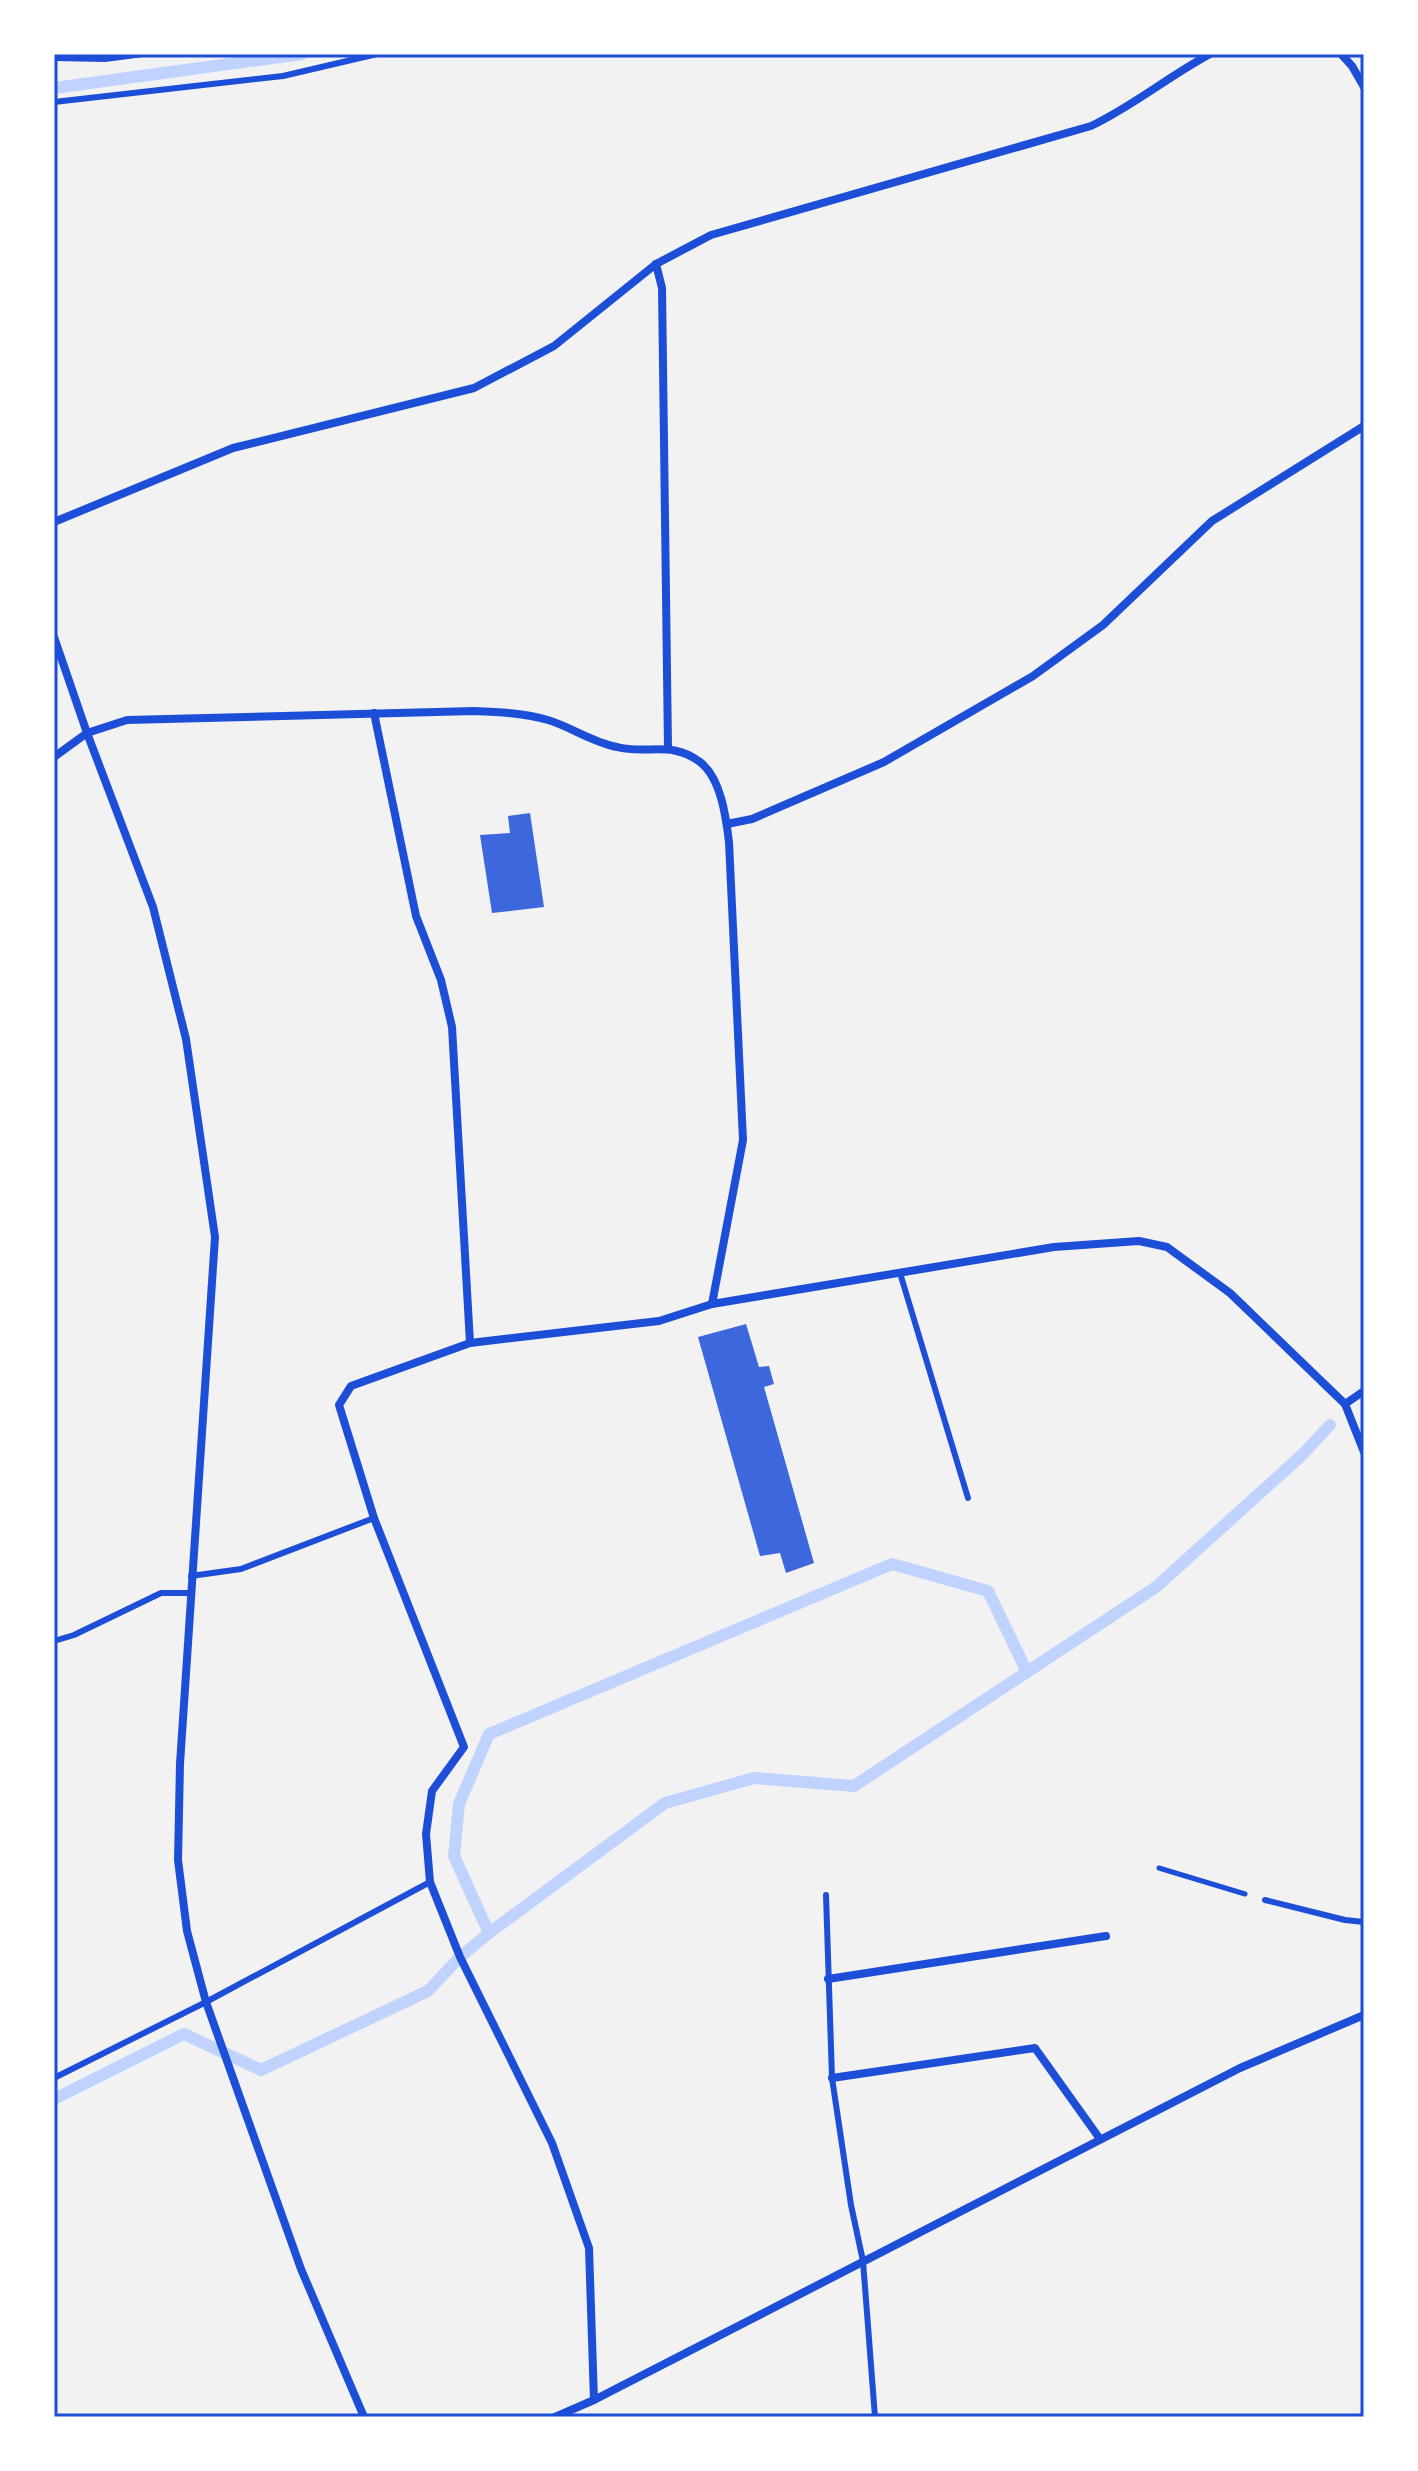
<svg xmlns="http://www.w3.org/2000/svg" width="1418" height="2471" viewBox="0 0 1418 2471" font-family="'Roboto Serif',serif">
<rect width="100%" height="100%" fill="#f2f2f2"/>
<g fill="none" stroke-linecap="round" stroke-linejoin="round">
<g stroke="#bfd3fe" stroke-width="12">
<path d="M 54,88 L 302,54"/>
<path d="M 489,1933 L 454,1856 L 459,1804 L 489,1734 L 892,1564 L 988,1591 L 1027,1672"/>
<path d="M 54,2099 L 184,2034 L 261,2070 L 428,1991 L 460,1957 L 489,1933 L 665,1803 L 754,1778 L 854,1786 L 1156,1587 L 1302,1455 L 1330,1425"/>
</g>
</g>
<g fill="#3d67dc">
<path d="M 530,813 L 544,907 L 492,913 L 480,835 L 510,833 L 508,816 Z"/>
<path d="M 746,1324 L 759,1367 L 769,1366 L 774,1384 L 764,1387 L 814,1563 L 786,1573 L 780,1553 L 760,1556 L 698,1337 Z"/>
</g>
<g fill="none" stroke-linecap="round" stroke-linejoin="round">
<path stroke="#1d4ed8" stroke-width="5" d="M 1159,1868 L 1245,1894"/>
<g stroke="#1d4ed8" stroke-width="6">
<path d="M 54,58 L 105,59 L 143,54"/>
<path d="M 54,102 L 283,76 L 377,54"/>
<path d="M 900,1273 L 968,1498"/>
<path d="M 191,1576 L 241,1569 L 374,1518"/>
<path d="M 54,1641 L 74,1635 L 161,1593 L 190,1593"/>
<path d="M 826,1895 L 832,2078 L 851,2205 L 863,2261 L 875,2417"/>
<path d="M 1265,1900 L 1345,1920 L 1364,1922"/>
<path d="M 54,2078 L 206,2002 L 430,1882"/>
</g>
<g stroke="#1d4ed8" stroke-width="8">
<path d="M 1341,54 L 1352,66 L 1364,87"/>
<path d="M 656,264 L 662,288 L 668,748"/>
<path d="M 54,522 L 233,448 L 474,388 L 554,346 L 656,264 L 711,235 L 1091,126 C 1133,106 1169,76 1210,54"/>
<path d="M 54,637 L 87,733 L 153,907 L 186,1039 L 215,1237 L 180,1764 L 178,1860 L 187,1931 L 206,2002 L 301,2269 L 364,2417"/>
<path d="M 374,713 L 416,916 L 441,980 L 452,1027 L 470,1343"/>
<path d="M 54,757 L 87,733 L 127,720 L 474,711 C 499,712 524,713 548,720 C 571,727 592,742 617,747 C 647,755 671,740 700,762 C 721,778 726,817 729,842 L 743,1140 L 712,1304"/>
<path d="M 727,824 L 752,819 L 884,762 L 1033,676 L 1103,625 L 1212,521 L 1364,426"/>
<path d="M 1345,1404 L 1364,1391"/>
<path d="M 828,1979 L 1106,1936"/>
<path d="M 832,2078 L 1035,2048 L 1100,2139"/>
<path d="M 594,2400 L 589,2248 L 552,2143 L 460,1957 L 430,1882 L 426,1834 L 432,1791 L 464,1747 L 374,1518 L 339,1405 L 351,1386 L 470,1343 L 659,1321 L 712,1304 L 1054,1247 L 1139,1241 L 1167,1247 L 1230,1293 L 1345,1404 L 1364,1452"/>
<path d="M 555,2417 L 594,2400 L 1240,2068 L 1364,2015"/>
</g>
</g>
<rect width="1418" height="2471" fill="none" stroke="#ffffff" stroke-width="112"/>
<rect x="56" y="56" width="1306" height="2359" fill="none" stroke="#1d4ed8" stroke-width="3"/>
</svg>
